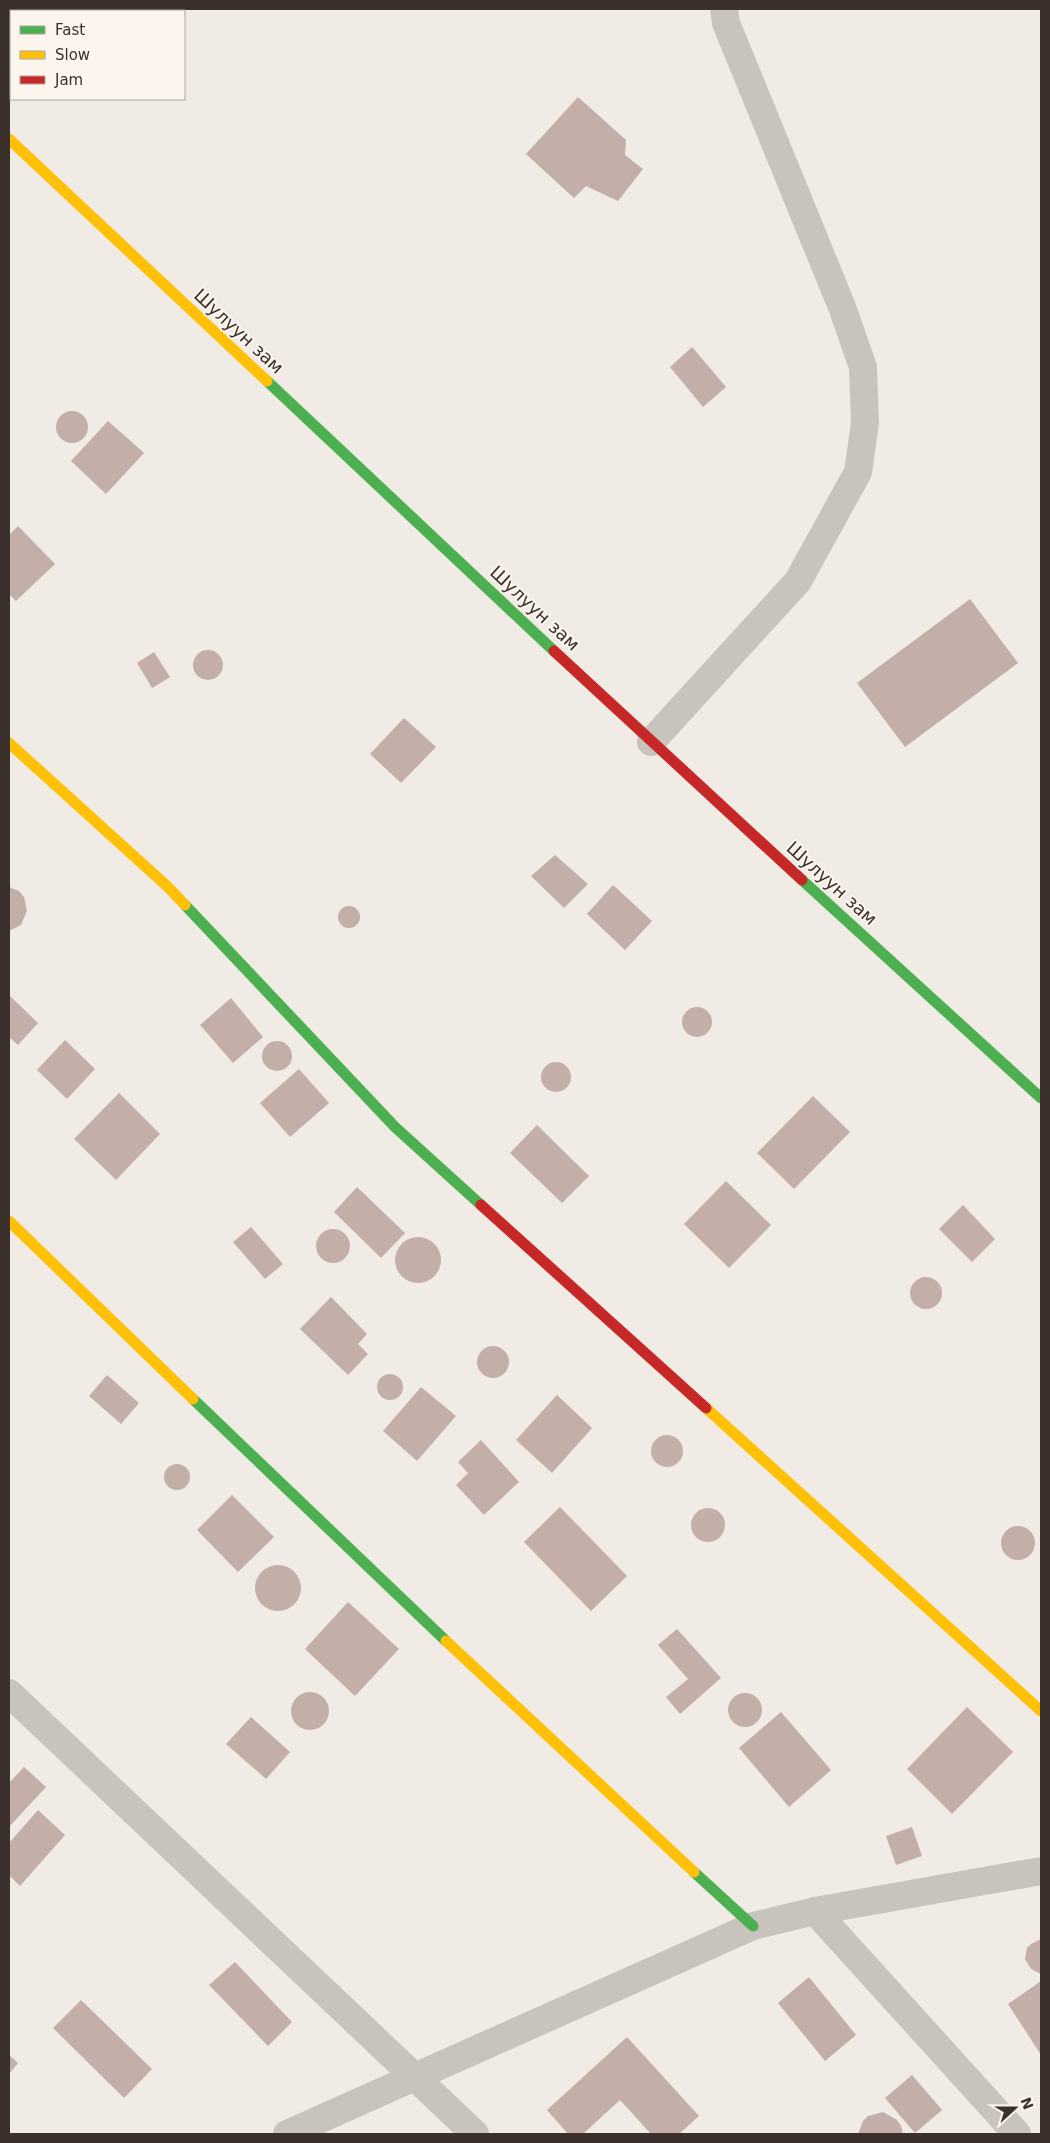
<svg xmlns="http://www.w3.org/2000/svg" width="1050" height="2143" viewBox="0 0 1050 2143" font-family="'DejaVu Sans',sans-serif">
<rect width="100%" height="100%" fill="#f0ebe5"/>
<g fill="#c3afa7">
<path d="M 578,97 L 626,140 L 625,155 L 643,169 L 618,201 L 586,186 L 574,198 L 526,154 Z"/>
<path d="M 692,347 L 726,387 L 703,407 L 670,367 Z"/>
<circle cx="72" cy="427" r="16"/>
<path d="M 108,421 L 144,453 L 106,494 L 71,461 Z"/>
<path d="M 18,526 L 55,564 L 16,601 L 9,594 L 9,535 Z"/>
<path d="M 970,599 L 1018,663 L 905,747 L 857,683 Z"/>
<circle cx="208" cy="665" r="15"/>
<path d="M 154,652 L 170,677 L 152,688 L 137,663 Z"/>
<path d="M 404,718 L 436,747 L 401,783 L 370,754 Z"/>
<path d="M 555,855 L 588,884 L 564,908 L 531,876 Z"/>
<path d="M 613,885 L 652,921 L 625,950 L 587,914 Z"/>
<path d="M 9,887 L 19,891 L 24,897 L 27,911 L 21,925 L 9,931 Z"/>
<circle cx="349" cy="917" r="11"/>
<path d="M 9,995 L 38,1023 L 18,1045 L 9,1037 Z"/>
<path d="M 231,998 L 263,1037 L 233,1063 L 200,1025 Z"/>
<circle cx="697" cy="1022" r="15"/>
<path d="M 65,1040 L 95,1069 L 67,1099 L 37,1070 Z"/>
<circle cx="277" cy="1056" r="15"/>
<circle cx="556" cy="1077" r="15"/>
<path d="M 299,1069 L 329,1103 L 290,1137 L 260,1103 Z"/>
<path d="M 119,1093 L 160,1134 L 116,1180 L 74,1139 Z"/>
<path d="M 813,1096 L 850,1132 L 794,1189 L 757,1153 Z"/>
<path d="M 537,1125 L 589,1176 L 562,1203 L 510,1153 Z"/>
<path d="M 726,1181 L 771,1225 L 729,1268 L 684,1224 Z"/>
<path d="M 357,1187 L 405,1233 L 381,1258 L 334,1212 Z"/>
<path d="M 963,1205 L 995,1239 L 972,1262 L 939,1229 Z"/>
<path d="M 251,1227 L 283,1264 L 265,1279 L 233,1242 Z"/>
<circle cx="333" cy="1246" r="17"/>
<circle cx="418" cy="1260" r="23"/>
<circle cx="926" cy="1293" r="16"/>
<path d="M 331,1297 L 367,1334 L 358,1344 L 368,1354 L 348,1375 L 300,1329 Z"/>
<circle cx="493" cy="1362" r="16"/>
<circle cx="390" cy="1387" r="13"/>
<path d="M 107,1375 L 139,1403 L 121,1424 L 89,1396 Z"/>
<path d="M 421,1387 L 456,1416 L 417,1461 L 383,1431 Z"/>
<path d="M 557,1395 L 592,1428 L 552,1473 L 516,1440 Z"/>
<circle cx="667" cy="1451" r="16"/>
<path d="M 481,1440 L 519,1482 L 484,1515 L 456,1485 L 468,1473 L 458,1462 Z"/>
<circle cx="177" cy="1477" r="13"/>
<path d="M 232,1495 L 274,1537 L 238,1572 L 197,1530 Z"/>
<path d="M 560,1507 L 627,1576 L 591,1611 L 524,1542 Z"/>
<circle cx="708" cy="1525" r="17"/>
<circle cx="1018" cy="1543" r="17"/>
<circle cx="278" cy="1588" r="23"/>
<path d="M 348,1602 L 399,1649 L 355,1696 L 305,1649 Z"/>
<path d="M 677,1629 L 721,1678 L 680,1714 L 666,1697 L 688,1679 L 658,1645 Z"/>
<circle cx="310" cy="1711" r="19"/>
<circle cx="745" cy="1710" r="17"/>
<path d="M 967,1707 L 1013,1752 L 952,1814 L 907,1769 Z"/>
<path d="M 781,1712 L 831,1770 L 789,1807 L 739,1748 Z"/>
<path d="M 251,1717 L 290,1752 L 266,1779 L 226,1744 Z"/>
<path d="M 24,1767 L 46,1787 L 9,1827 L 9,1783 Z"/>
<path d="M 38,1810 L 65,1835 L 20,1886 L 9,1875 L 9,1843 Z"/>
<path d="M 912,1827 L 922,1856 L 896,1865 L 886,1836 Z"/>
<path d="M 1041,1939 L 1041,1974 L 1031,1969 L 1025,1959 L 1027,1948 L 1031,1944 Z"/>
<path d="M 235,1962 L 292,2022 L 268,2046 L 209,1985 Z"/>
<path d="M 809,1977 L 856,2035 L 825,2061 L 778,2003 Z"/>
<path d="M 1041,1981 L 1041,2055 L 1008,2004 Z"/>
<path d="M 81,2000 L 152,2069 L 124,2098 L 53,2028 Z"/>
<path d="M 627,2037 L 699,2116 L 679,2134 L 651,2134 L 620,2100 L 583,2134 L 568,2134 L 547,2110 Z"/>
<path d="M 9,2055 L 18,2063 L 9,2074 Z"/>
<path d="M 912,2075 L 942,2110 L 915,2133 L 885,2098 Z"/>
<path d="M 883,2112 L 897,2120 L 901,2126 L 903,2134 L 858,2134 L 863,2121 L 868,2116 Z"/>
</g>
<g fill="none" stroke-linecap="round" stroke-linejoin="round">
<g stroke="#c9c3be" stroke-width="28">
<path d="M 651,742 L 798,581 L 858,472 L 865,423 L 863,367 L 842,307 L 726,23 L 724,9"/>
<path d="M 9,1693 L 475,2134"/>
<path d="M 815,1911 L 1017,2134"/>
<path d="M 287,2134 L 753,1926 L 815,1911 L 1041,1871"/>
</g>
<g stroke="#4caf50" stroke-width="11">
<path d="M 267,381 L 554,651"/>
<path d="M 802,880 L 1041,1098"/>
<path d="M 185,905 L 395,1127 L 481,1205"/>
<path d="M 193,1399 L 446,1641"/>
<path d="M 694,1872 L 753,1926"/>
</g>
<g stroke="#ffc107" stroke-width="11">
<path d="M 9,139 L 267,381"/>
<path d="M 9,743 L 168,887 L 185,905"/>
<path d="M 9,1221 L 193,1399"/>
<path d="M 706,1408 L 1041,1711"/>
<path d="M 446,1641 L 694,1872"/>
</g>
<g stroke="#c62828" stroke-width="11">
<path d="M 554,651 L 802,880"/>
<path d="M 481,1205 L 706,1408"/>
</g>
</g>
<g text-anchor="middle" dominant-baseline="central" stroke-width="4" stroke-linejoin="round" paint-order="stroke">
<g font-size="18" fill="#3b302b" stroke="#fbf5ee">
<text transform="translate(239 331) rotate(43)">Шулуун зам</text>
<text transform="translate(535 608) rotate(43)">Шулуун зам</text>
<text transform="translate(832 883) rotate(42)">Шулуун зам</text>
</g>
</g>
<rect width="1050" height="2143" fill="none" stroke="#3b302b" stroke-width="20"/>
<rect x="10" y="10" width="175" height="90" fill="#fbf5ee" stroke="#aea6a0"/>
<rect x="20" y="26" width="25" height="8" fill="#4caf50" stroke="#aea6a0"/>
<text x="55" y="35" font-size="15" fill="#3b302b">Fast</text>
<rect x="20" y="51" width="25" height="8" fill="#ffc107" stroke="#aea6a0"/>
<text x="55" y="60" font-size="15" fill="#3b302b">Slow</text>
<rect x="20" y="76" width="25" height="8" fill="#c62828" stroke="#aea6a0"/>
<text x="55" y="85" font-size="15" fill="#3b302b">Jam</text>
<g transform="translate(1015 2108) rotate(69)" stroke="#fbf5ee" stroke-width="4" paint-order="stroke">
<path d="M0-4L9 19L0 12L-9 19Z" fill="#3b302b"/>
<text y="-8" font-size="14" font-weight="bold" text-anchor="middle" fill="#3b302b">N</text>
</g>
</svg>
